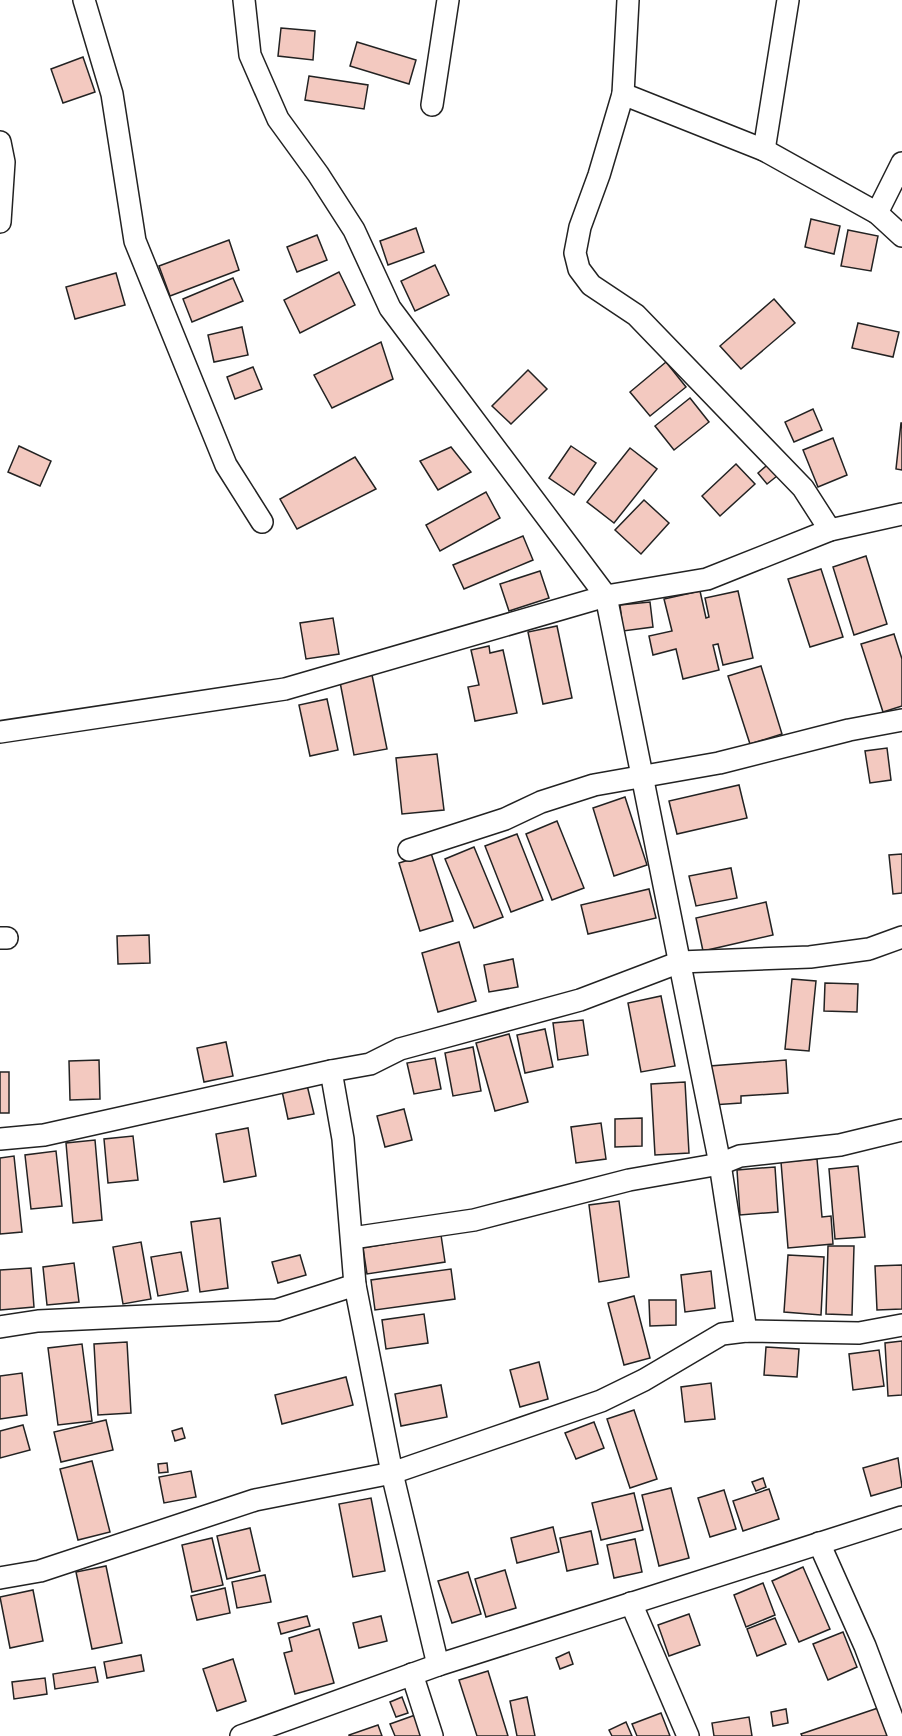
<svg xmlns="http://www.w3.org/2000/svg" width="902" height="1736" viewBox="0 0 902 1736" font-family="'Fira Sans Condensed',sans-serif">
<rect width="100%" height="100%" fill="#fff"/>
<g fill="#f3c9c0" stroke="#222" stroke-width="1.5">
<path d="M 281,28 L 315,31 L 313,60 L 278,56 Z"/>
<path d="M 357,42 L 416,60 L 409,84 L 350,66 Z"/>
<path d="M 83,57 L 95,92 L 63,103 L 51,69 Z"/>
<path d="M 309,76 L 368,85 L 364,109 L 305,100 Z"/>
<path d="M 811,219 L 840,226 L 834,254 L 805,247 Z"/>
<path d="M 416,228 L 424,252 L 388,265 L 380,241 Z"/>
<path d="M 848,230 L 878,236 L 871,271 L 841,266 Z"/>
<path d="M 317,235 L 327,260 L 297,272 L 287,247 Z"/>
<path d="M 229,240 L 239,270 L 170,296 L 159,266 Z"/>
<path d="M 435,265 L 449,295 L 415,311 L 401,281 Z"/>
<path d="M 339,272 L 355,305 L 300,333 L 284,300 Z"/>
<path d="M 116,273 L 125,305 L 75,319 L 66,287 Z"/>
<path d="M 233,278 L 243,301 L 192,322 L 183,299 Z"/>
<path d="M 774,299 L 795,323 L 741,369 L 720,346 Z"/>
<path d="M 858,323 L 899,332 L 893,357 L 852,348 Z"/>
<path d="M 242,327 L 248,355 L 214,362 L 208,335 Z"/>
<path d="M 381,342 L 393,379 L 332,408 L 314,375 Z"/>
<path d="M 666,362 L 686,387 L 650,416 L 630,392 Z"/>
<path d="M 253,367 L 262,389 L 235,399 L 227,377 Z"/>
<path d="M 528,370 L 547,389 L 511,424 L 492,406 Z"/>
<path d="M 690,398 L 709,422 L 674,450 L 655,426 Z"/>
<path d="M 813,409 L 822,430 L 794,442 L 785,422 Z"/>
<path d="M 901,423 L 902,423 L 902,470 L 896,469 Z"/>
<path d="M 833,438 L 847,475 L 818,487 L 803,450 Z"/>
<path d="M 19,446 L 51,461 L 40,486 L 8,472 Z"/>
<path d="M 571,446 L 596,463 L 574,495 L 549,478 Z"/>
<path d="M 451,447 L 471,472 L 438,490 L 420,461 Z"/>
<path d="M 630,448 L 657,469 L 614,523 L 587,502 Z"/>
<path d="M 355,457 L 376,489 L 297,529 L 280,499 Z"/>
<path d="M 772,461 L 782,472 L 767,484 L 758,473 Z"/>
<path d="M 736,464 L 755,484 L 720,516 L 702,496 Z"/>
<path d="M 486,492 L 500,518 L 440,551 L 426,525 Z"/>
<path d="M 644,500 L 669,523 L 641,554 L 615,530 Z"/>
<path d="M 523,536 L 533,560 L 464,589 L 453,565 Z"/>
<path d="M 866,556 L 887,624 L 854,635 L 833,567 Z"/>
<path d="M 821,569 L 843,637 L 810,647 L 788,579 Z"/>
<path d="M 540,571 L 549,598 L 509,611 L 500,584 Z"/>
<path d="M 700,591 L 706,618 L 709,617 L 705,598 L 738,591 L 753,658 L 723,665 L 718,644 L 713,645 L 719,670 L 683,679 L 676,649 L 653,655 L 649,636 L 672,631 L 664,599 Z"/>
<path d="M 650,602 L 653,627 L 623,631 L 620,605 Z"/>
<path d="M 333,618 L 339,654 L 306,659 L 300,623 Z"/>
<path d="M 557,626 L 572,698 L 543,704 L 528,632 Z"/>
<path d="M 894,634 L 902,659 L 902,706 L 883,712 L 861,644 Z"/>
<path d="M 489,646 L 490,653 L 503,650 L 517,713 L 475,721 L 468,687 L 479,685 L 471,650 Z"/>
<path d="M 761,666 L 782,734 L 750,744 L 728,676 Z"/>
<path d="M 372,675 L 387,749 L 354,755 L 340,682 Z"/>
<path d="M 327,699 L 338,750 L 310,756 L 299,705 Z"/>
<path d="M 887,748 L 891,780 L 870,783 L 865,751 Z"/>
<path d="M 437,754 L 444,810 L 402,814 L 396,758 Z"/>
<path d="M 739,785 L 747,818 L 677,834 L 669,801 Z"/>
<path d="M 625,797 L 647,865 L 614,876 L 593,808 Z"/>
<path d="M 557,821 L 584,888 L 552,900 L 526,834 Z"/>
<path d="M 517,834 L 543,900 L 511,912 L 485,846 Z"/>
<path d="M 474,847 L 503,917 L 474,928 L 445,859 Z"/>
<path d="M 431,853 L 453,921 L 420,931 L 399,863 Z"/>
<path d="M 902,854 L 902,893 L 893,894 L 889,855 Z"/>
<path d="M 731,868 L 737,898 L 696,906 L 689,876 Z"/>
<path d="M 649,889 L 656,918 L 588,934 L 581,905 Z"/>
<path d="M 766,902 L 773,935 L 703,951 L 696,918 Z"/>
<path d="M 149,935 L 150,963 L 118,964 L 117,936 Z"/>
<path d="M 459,942 L 476,1001 L 438,1012 L 422,953 Z"/>
<path d="M 513,959 L 518,987 L 489,992 L 484,965 Z"/>
<path d="M 792,979 L 816,981 L 809,1051 L 785,1049 Z"/>
<path d="M 825,983 L 858,984 L 857,1012 L 824,1011 Z"/>
<path d="M 661,996 L 675,1066 L 641,1072 L 628,1003 Z"/>
<path d="M 583,1020 L 588,1055 L 558,1060 L 553,1023 Z"/>
<path d="M 545,1029 L 553,1067 L 525,1073 L 517,1035 Z"/>
<path d="M 509,1034 L 528,1102 L 495,1111 L 476,1043 Z"/>
<path d="M 226,1042 L 233,1076 L 204,1082 L 197,1048 Z"/>
<path d="M 473,1047 L 481,1091 L 453,1096 L 445,1053 Z"/>
<path d="M 435,1058 L 441,1089 L 414,1094 L 407,1063 Z"/>
<path d="M 99,1060 L 100,1099 L 70,1100 L 69,1061 Z"/>
<path d="M 786,1060 L 788,1093 L 741,1096 L 741,1103 L 712,1105 L 710,1066 Z"/>
<rect x="0" y="1072" width="9" height="41"/>
<path d="M 685,1082 L 689,1153 L 655,1155 L 651,1084 Z"/>
<path d="M 307,1085 L 314,1114 L 288,1119 L 282,1091 Z"/>
<path d="M 404,1109 L 412,1140 L 385,1147 L 377,1116 Z"/>
<path d="M 642,1118 L 642,1146 L 615,1147 L 615,1119 Z"/>
<path d="M 601,1123 L 606,1159 L 576,1163 L 571,1127 Z"/>
<path d="M 248,1128 L 256,1176 L 224,1182 L 216,1134 Z"/>
<path d="M 133,1136 L 138,1180 L 108,1183 L 104,1139 Z"/>
<path d="M 95,1140 L 102,1220 L 73,1223 L 66,1143 Z"/>
<path d="M 56,1151 L 62,1206 L 31,1209 L 25,1155 Z"/>
<path d="M 14,1156 L 22,1232 L 0,1234 L 0,1158 Z"/>
<path d="M 817,1159 L 822,1217 L 831,1216 L 833,1244 L 788,1248 L 781,1162 Z"/>
<path d="M 858,1166 L 865,1237 L 835,1239 L 829,1169 Z"/>
<path d="M 775,1167 L 778,1212 L 740,1215 L 737,1170 Z"/>
<path d="M 619,1201 L 629,1277 L 599,1282 L 589,1205 Z"/>
<path d="M 220,1218 L 228,1288 L 200,1292 L 191,1222 Z"/>
<path d="M 441,1235 L 445,1262 L 367,1274 L 363,1248 Z"/>
<path d="M 141,1242 L 151,1299 L 123,1304 L 113,1247 Z"/>
<path d="M 828,1246 L 854,1246 L 852,1315 L 826,1314 Z"/>
<path d="M 181,1252 L 188,1291 L 158,1296 L 151,1257 Z"/>
<path d="M 300,1255 L 306,1275 L 278,1283 L 272,1262 Z"/>
<path d="M 788,1255 L 824,1257 L 821,1315 L 784,1312 Z"/>
<path d="M 74,1263 L 79,1302 L 47,1305 L 43,1267 Z"/>
<path d="M 902,1265 L 902,1309 L 877,1310 L 875,1266 Z"/>
<path d="M 31,1268 L 34,1307 L 0,1310 L 0,1270 Z"/>
<path d="M 451,1269 L 455,1299 L 375,1310 L 371,1280 Z"/>
<path d="M 711,1271 L 715,1308 L 685,1312 L 681,1275 Z"/>
<path d="M 634,1296 L 650,1358 L 624,1365 L 608,1303 Z"/>
<path d="M 649,1300 L 676,1300 L 676,1325 L 650,1326 Z"/>
<path d="M 424,1314 L 428,1343 L 386,1349 L 382,1320 Z"/>
<path d="M 902,1341 L 902,1395 L 888,1396 L 885,1343 Z"/>
<path d="M 127,1342 L 131,1413 L 98,1415 L 94,1344 Z"/>
<path d="M 82,1344 L 92,1421 L 58,1425 L 48,1348 Z"/>
<path d="M 766,1347 L 799,1349 L 797,1377 L 764,1375 Z"/>
<path d="M 879,1350 L 884,1386 L 853,1390 L 849,1354 Z"/>
<path d="M 539,1362 L 548,1399 L 520,1407 L 510,1370 Z"/>
<path d="M 22,1373 L 27,1415 L 0,1419 L 0,1376 Z"/>
<path d="M 346,1377 L 353,1405 L 282,1424 L 275,1395 Z"/>
<path d="M 711,1383 L 715,1419 L 685,1422 L 681,1387 Z"/>
<path d="M 441,1385 L 447,1417 L 401,1426 L 395,1394 Z"/>
<path d="M 634,1410 L 657,1479 L 630,1488 L 607,1419 Z"/>
<path d="M 106,1420 L 113,1450 L 61,1462 L 54,1432 Z"/>
<path d="M 594,1422 L 604,1448 L 576,1459 L 565,1433 Z"/>
<path d="M 23,1425 L 30,1450 L 0,1458 L 0,1431 Z"/>
<path d="M 182,1428 L 185,1438 L 175,1441 L 172,1431 Z"/>
<path d="M 898,1458 L 902,1487 L 871,1496 L 863,1468 Z"/>
<path d="M 92,1461 L 110,1532 L 78,1540 L 60,1469 Z"/>
<path d="M 167,1463 L 168,1472 L 159,1473 L 158,1464 Z"/>
<path d="M 191,1471 L 196,1497 L 164,1503 L 159,1477 Z"/>
<path d="M 763,1478 L 766,1487 L 756,1491 L 752,1482 Z"/>
<path d="M 671,1488 L 689,1558 L 659,1566 L 642,1495 Z"/>
<path d="M 769,1489 L 779,1519 L 743,1531 L 733,1501 Z"/>
<path d="M 724,1490 L 736,1529 L 710,1537 L 698,1498 Z"/>
<path d="M 634,1493 L 643,1530 L 601,1540 L 592,1503 Z"/>
<path d="M 371,1498 L 385,1571 L 353,1577 L 339,1504 Z"/>
<path d="M 553,1527 L 559,1552 L 517,1563 L 511,1538 Z"/>
<path d="M 250,1528 L 260,1571 L 227,1579 L 217,1536 Z"/>
<path d="M 591,1531 L 598,1564 L 567,1571 L 560,1538 Z"/>
<path d="M 212,1538 L 223,1585 L 192,1592 L 182,1545 Z"/>
<path d="M 635,1539 L 642,1572 L 614,1578 L 607,1545 Z"/>
<path d="M 106,1566 L 122,1643 L 92,1649 L 76,1572 Z"/>
<path d="M 803,1567 L 830,1629 L 799,1642 L 772,1581 Z"/>
<path d="M 505,1570 L 516,1608 L 486,1617 L 475,1579 Z"/>
<path d="M 468,1572 L 481,1614 L 452,1623 L 438,1581 Z"/>
<path d="M 265,1575 L 271,1602 L 237,1608 L 232,1582 Z"/>
<path d="M 763,1583 L 775,1615 L 746,1627 L 734,1595 Z"/>
<path d="M 225,1588 L 230,1613 L 197,1620 L 191,1596 Z"/>
<path d="M 33,1590 L 43,1641 L 10,1648 L 0,1597 Z"/>
<path d="M 689,1614 L 700,1645 L 669,1656 L 658,1625 Z"/>
<path d="M 307,1616 L 310,1626 L 281,1634 L 278,1623 Z"/>
<path d="M 381,1616 L 387,1641 L 359,1648 L 353,1623 Z"/>
<path d="M 775,1618 L 786,1644 L 757,1656 L 747,1629 Z"/>
<path d="M 319,1629 L 334,1683 L 295,1694 L 284,1653 L 292,1651 L 289,1638 Z"/>
<path d="M 843,1632 L 857,1667 L 828,1680 L 813,1644 Z"/>
<path d="M 569,1652 L 573,1664 L 560,1669 L 556,1658 Z"/>
<path d="M 141,1655 L 144,1671 L 107,1678 L 104,1662 Z"/>
<path d="M 233,1659 L 246,1701 L 217,1711 L 203,1669 Z"/>
<path d="M 95,1667 L 98,1682 L 55,1689 L 53,1674 Z"/>
<path d="M 488,1671 L 508,1736 L 477,1736 L 459,1680 Z"/>
<path d="M 45,1678 L 47,1694 L 14,1699 L 12,1682 Z"/>
<path d="M 402,1697 L 408,1713 L 396,1717 L 390,1702 Z"/>
<path d="M 527,1697 L 535,1736 L 517,1736 L 510,1701 Z"/>
<path d="M 878,1708 L 888,1736 L 802,1736 L 801,1734 Z"/>
<path d="M 786,1709 L 788,1723 L 773,1726 L 771,1712 Z"/>
<path d="M 661,1713 L 670,1736 L 637,1736 L 632,1724 Z"/>
<path d="M 418,1714 L 426,1736 L 395,1736 L 390,1724 Z"/>
<path d="M 749,1717 L 752,1736 L 714,1736 L 712,1723 Z"/>
<path d="M 626,1722 L 632,1736 L 612,1736 L 609,1730 Z"/>
<path d="M 378,1725 L 382,1736 L 349,1736 L 349,1735 Z"/>
</g>
<g fill="none" stroke-linecap="round" stroke-linejoin="round">
<g stroke="#222" stroke-width="24">
<g id="minor">
<path d="M 84,0 L 112,94 L 135,241 L 226,465 L 262,522"/>
<path d="M 244,0 L 250,55 L 278,119 L 318,174 L 354,230 L 390,308 L 606,596 L 720,1164 L 746,1331"/>
<path d="M 623,94 L 628,0"/>
<path d="M 432,105 L 448,0"/>
<path d="M 0,142 L 4,162 L 0,222"/>
<path d="M 764,150 L 788,0"/>
<path d="M 877,213 L 902,163"/>
<path d="M 830,530 L 803,488 L 636,315 L 591,285 L 579,269 L 575,253 L 580,227 L 599,175 L 623,94 L 764,150 L 877,213 L 902,236"/>
<path d="M 0,732 L 285,689 L 606,596 L 707,579 L 830,530 L 902,514"/>
<path d="M 409,850 L 505,819 L 541,802 L 594,785 L 719,763 L 849,730 L 902,720"/>
<path d="M 0,938 L 7,938"/>
<path d="M 0,1139 L 44,1135 L 331,1071"/>
<path d="M 352,1238 L 474,1220 L 629,1180 L 720,1164 L 740,1156 L 840,1145 L 902,1130"/>
<path d="M 0,1327 L 38,1321 L 277,1310 L 355,1285"/>
<path d="M 819,1543 L 865,1646 L 899,1736"/>
<path d="M 0,1578 L 40,1571 L 255,1500 L 392,1473 L 601,1401 L 644,1380 L 722,1334 L 746,1331 L 859,1333 L 902,1325"/>
<path d="M 631,1603 L 688,1736"/>
<path d="M 438,1665 L 392,1473 L 355,1285 L 343,1139 L 331,1071 L 370,1064 L 400,1049 L 580,1000 L 680,962 L 810,957 L 869,949 L 902,937"/>
<path d="M 412,1674 L 432,1736"/>
<path d="M 241,1736 L 438,1665 L 902,1517"/>
</g>
</g>
<use href="#minor" stroke="#fff" stroke-width="21"/>
</g>
</svg>
